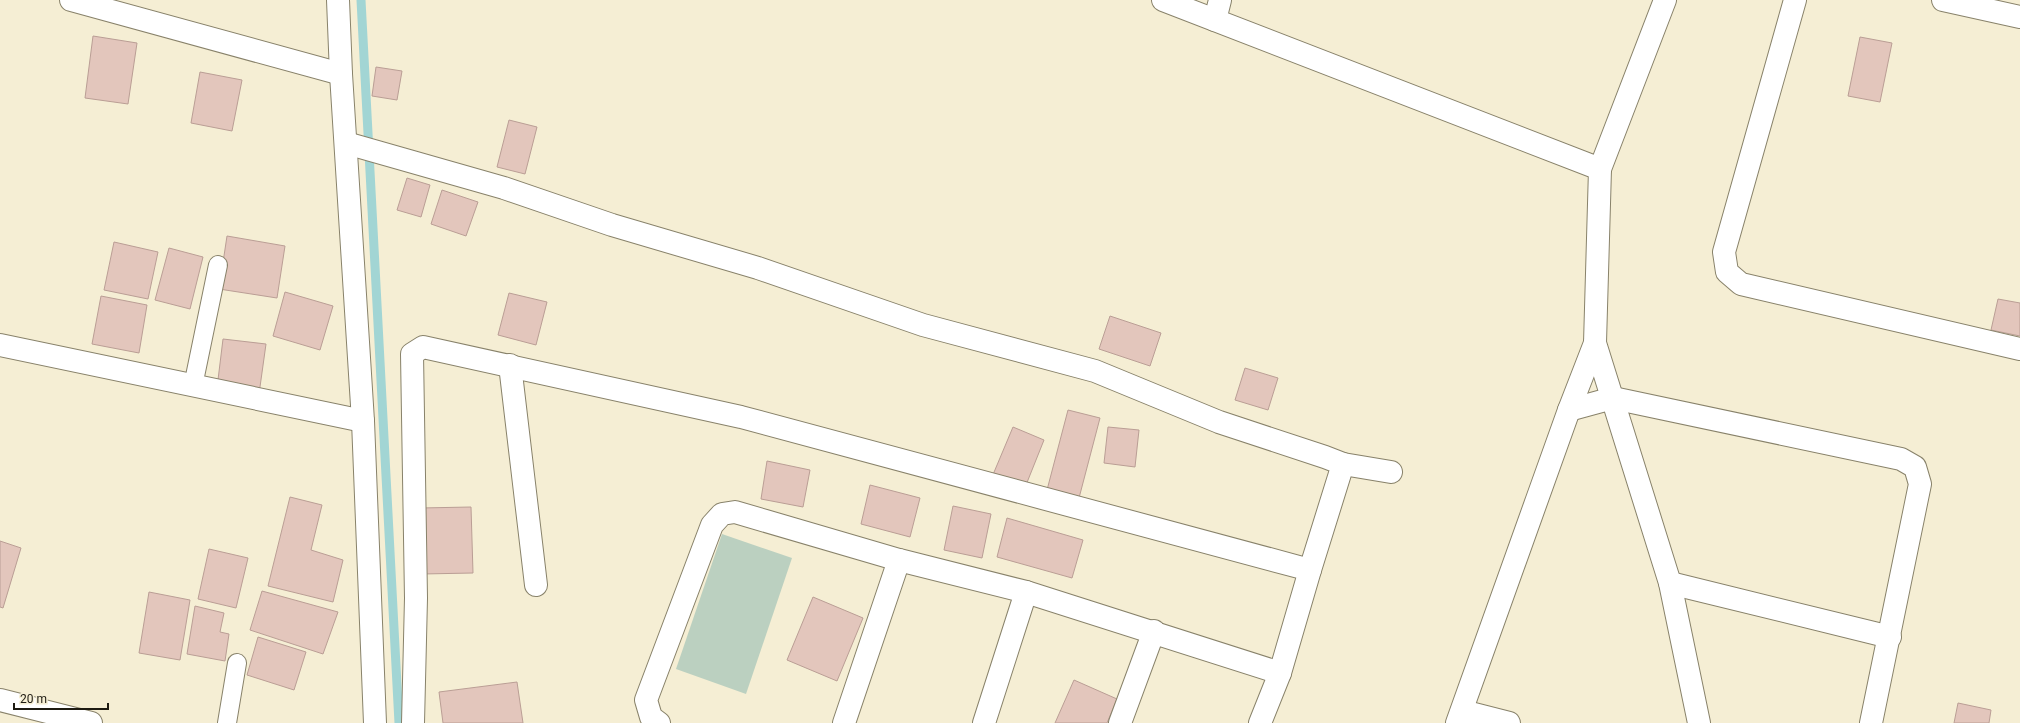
<svg xmlns="http://www.w3.org/2000/svg" width="2020" height="723" viewBox="0 0 2020 723" font-family="Roboto,sans-serif">
<rect width="100%" height="100%" fill="#f5eed4"/>
<path fill="#bbd0c0" d="M 722,534 L 792,558 L 746,694 L 676,669 Z"/>
<g fill="none" stroke-linecap="round" stroke-linejoin="round">
<path stroke="#a2d5d4" stroke-width="9" d="M 361,0 L 399,723"/>
</g>
<g fill="#e3c6bc" stroke="#ba9e95">
<path d="M 93,36 L 137,43 L 128,104 L 85,98 Z"/>
<path d="M 1860,37 L 1892,43 L 1880,102 L 1848,96 Z"/>
<path d="M 376,67 L 402,71 L 397,100 L 372,96 Z"/>
<path d="M 200,72 L 242,80 L 232,131 L 191,123 Z"/>
<path d="M 509,120 L 537,127 L 525,174 L 497,167 Z"/>
<path d="M 407,178 L 430,185 L 421,217 L 397,210 Z"/>
<path d="M 442,190 L 478,202 L 466,236 L 431,224 Z"/>
<path d="M 227,236 L 285,246 L 277,298 L 219,289 Z"/>
<path d="M 114,242 L 158,252 L 148,299 L 104,290 Z"/>
<path d="M 169,248 L 203,257 L 190,309 L 155,300 Z"/>
<path d="M 285,292 L 333,306 L 320,350 L 273,336 Z"/>
<path d="M 509,293 L 547,302 L 536,345 L 498,335 Z"/>
<path d="M 101,296 L 147,305 L 139,353 L 92,344 Z"/>
<path d="M 1998,299 L 2020,303 L 2020,336 L 1991,330 Z"/>
<path d="M 1110,316 L 1161,333 L 1150,366 L 1099,349 Z"/>
<path d="M 223,339 L 266,344 L 259,394 L 217,388 Z"/>
<path d="M 1245,368 L 1278,378 L 1268,410 L 1235,400 Z"/>
<path d="M 1068,410 L 1100,418 L 1079,498 L 1047,490 Z"/>
<path d="M 1013,427 L 1044,440 L 1024,490 L 992,477 Z"/>
<path d="M 1108,427 L 1139,430 L 1135,467 L 1104,463 Z"/>
<path d="M 767,461 L 810,470 L 803,507 L 761,499 Z"/>
<path d="M 870,485 L 920,498 L 910,537 L 861,524 Z"/>
<path d="M 290,497 L 322,505 L 311,550 L 343,560 L 333,602 L 268,586 Z"/>
<path d="M 953,506 L 991,514 L 982,558 L 944,550 Z"/>
<path d="M 471,507 L 473,573 L 422,574 L 420,508 Z"/>
<path d="M 1007,518 L 1083,540 L 1072,578 L 997,557 Z"/>
<path d="M 0,541 L 21,548 L 3,608 L 0,607 Z"/>
<path d="M 209,549 L 248,558 L 236,608 L 198,599 Z"/>
<path d="M 262,591 L 338,612 L 323,654 L 250,630 Z"/>
<path d="M 149,592 L 190,600 L 180,660 L 139,653 Z"/>
<path d="M 813,597 L 863,618 L 837,681 L 787,660 Z"/>
<path d="M 195,606 L 224,613 L 220,632 L 229,634 L 225,661 L 187,654 Z"/>
<path d="M 258,637 L 306,652 L 294,690 L 247,675 Z"/>
<path d="M 1074,680 L 1117,699 L 1107,723 L 1055,723 Z"/>
<path d="M 517,682 L 523,723 L 443,723 L 439,692 Z"/>
<path d="M 1958,703 L 1991,710 L 1989,723 L 1954,723 Z"/>
</g>
<g fill="none" stroke-linecap="round" stroke-linejoin="round">
<g stroke="#88826a" stroke-width="20">
<g id="lane">
<path d="M 193,386 L 218,265"/>
<path d="M 227,723 L 237,663"/>
</g>
</g>
<g stroke="#88826a" stroke-width="24">
<g id="street">
<path d="M 71,0 L 341,74"/>
<path d="M 338,0 L 341,74 L 363,421 L 375,723"/>
<path d="M 1163,0 L 1600,169 L 1595,343 L 1670,583 L 1699,723"/>
<path d="M 1795,0 L 1724,252 L 1727,272 L 1741,284 L 2020,349"/>
<path d="M 1943,0 L 2020,17"/>
<path d="M 1215,20 L 1220,0"/>
<path d="M 346,143 L 504,188 L 612,225 L 758,268 L 923,325 L 1095,371 L 1219,422 L 1325,457 L 1343,464 L 1310,570 L 1280,673 L 1260,723"/>
<path d="M 1600,169 L 1665,0"/>
<path d="M 0,345 L 363,421"/>
<path d="M 510,365 L 536,585"/>
<path d="M 1569,410 L 1613,398 L 1901,459 L 1915,467 L 1920,484 L 1871,723"/>
<path d="M 1343,464 L 1391,472"/>
<path d="M 1670,583 L 1890,637"/>
<path d="M 0,700 L 91,723"/>
<path d="M 1462,711 L 1509,723"/>
<path d="M 413,723 L 416,598 L 412,354 L 423,347 L 741,417 L 1310,570"/>
<path d="M 659,723 L 651,717 L 646,700 L 712,525 L 722,514 L 735,512 L 899,560 L 1026,592 L 1280,673"/>
<path d="M 844,723 L 899,560"/>
<path d="M 984,723 L 1026,592"/>
<path d="M 1120,723 L 1154,631"/>
<path d="M 1457,723 L 1569,410 L 1595,343"/>
</g>
</g>
<use href="#lane" stroke="#fff" stroke-width="18"/>
<use href="#street" stroke="#fff" stroke-width="22"/>
</g>
<path d="M14 703v6h94v-6" fill="none" stroke="#1d1a11" stroke-width="2"/>
<text x="20" y="703" font-size="12" fill="#1d1a11" stroke="#f5eed4" stroke-width="3" paint-order="stroke">20 m</text>
</svg>
